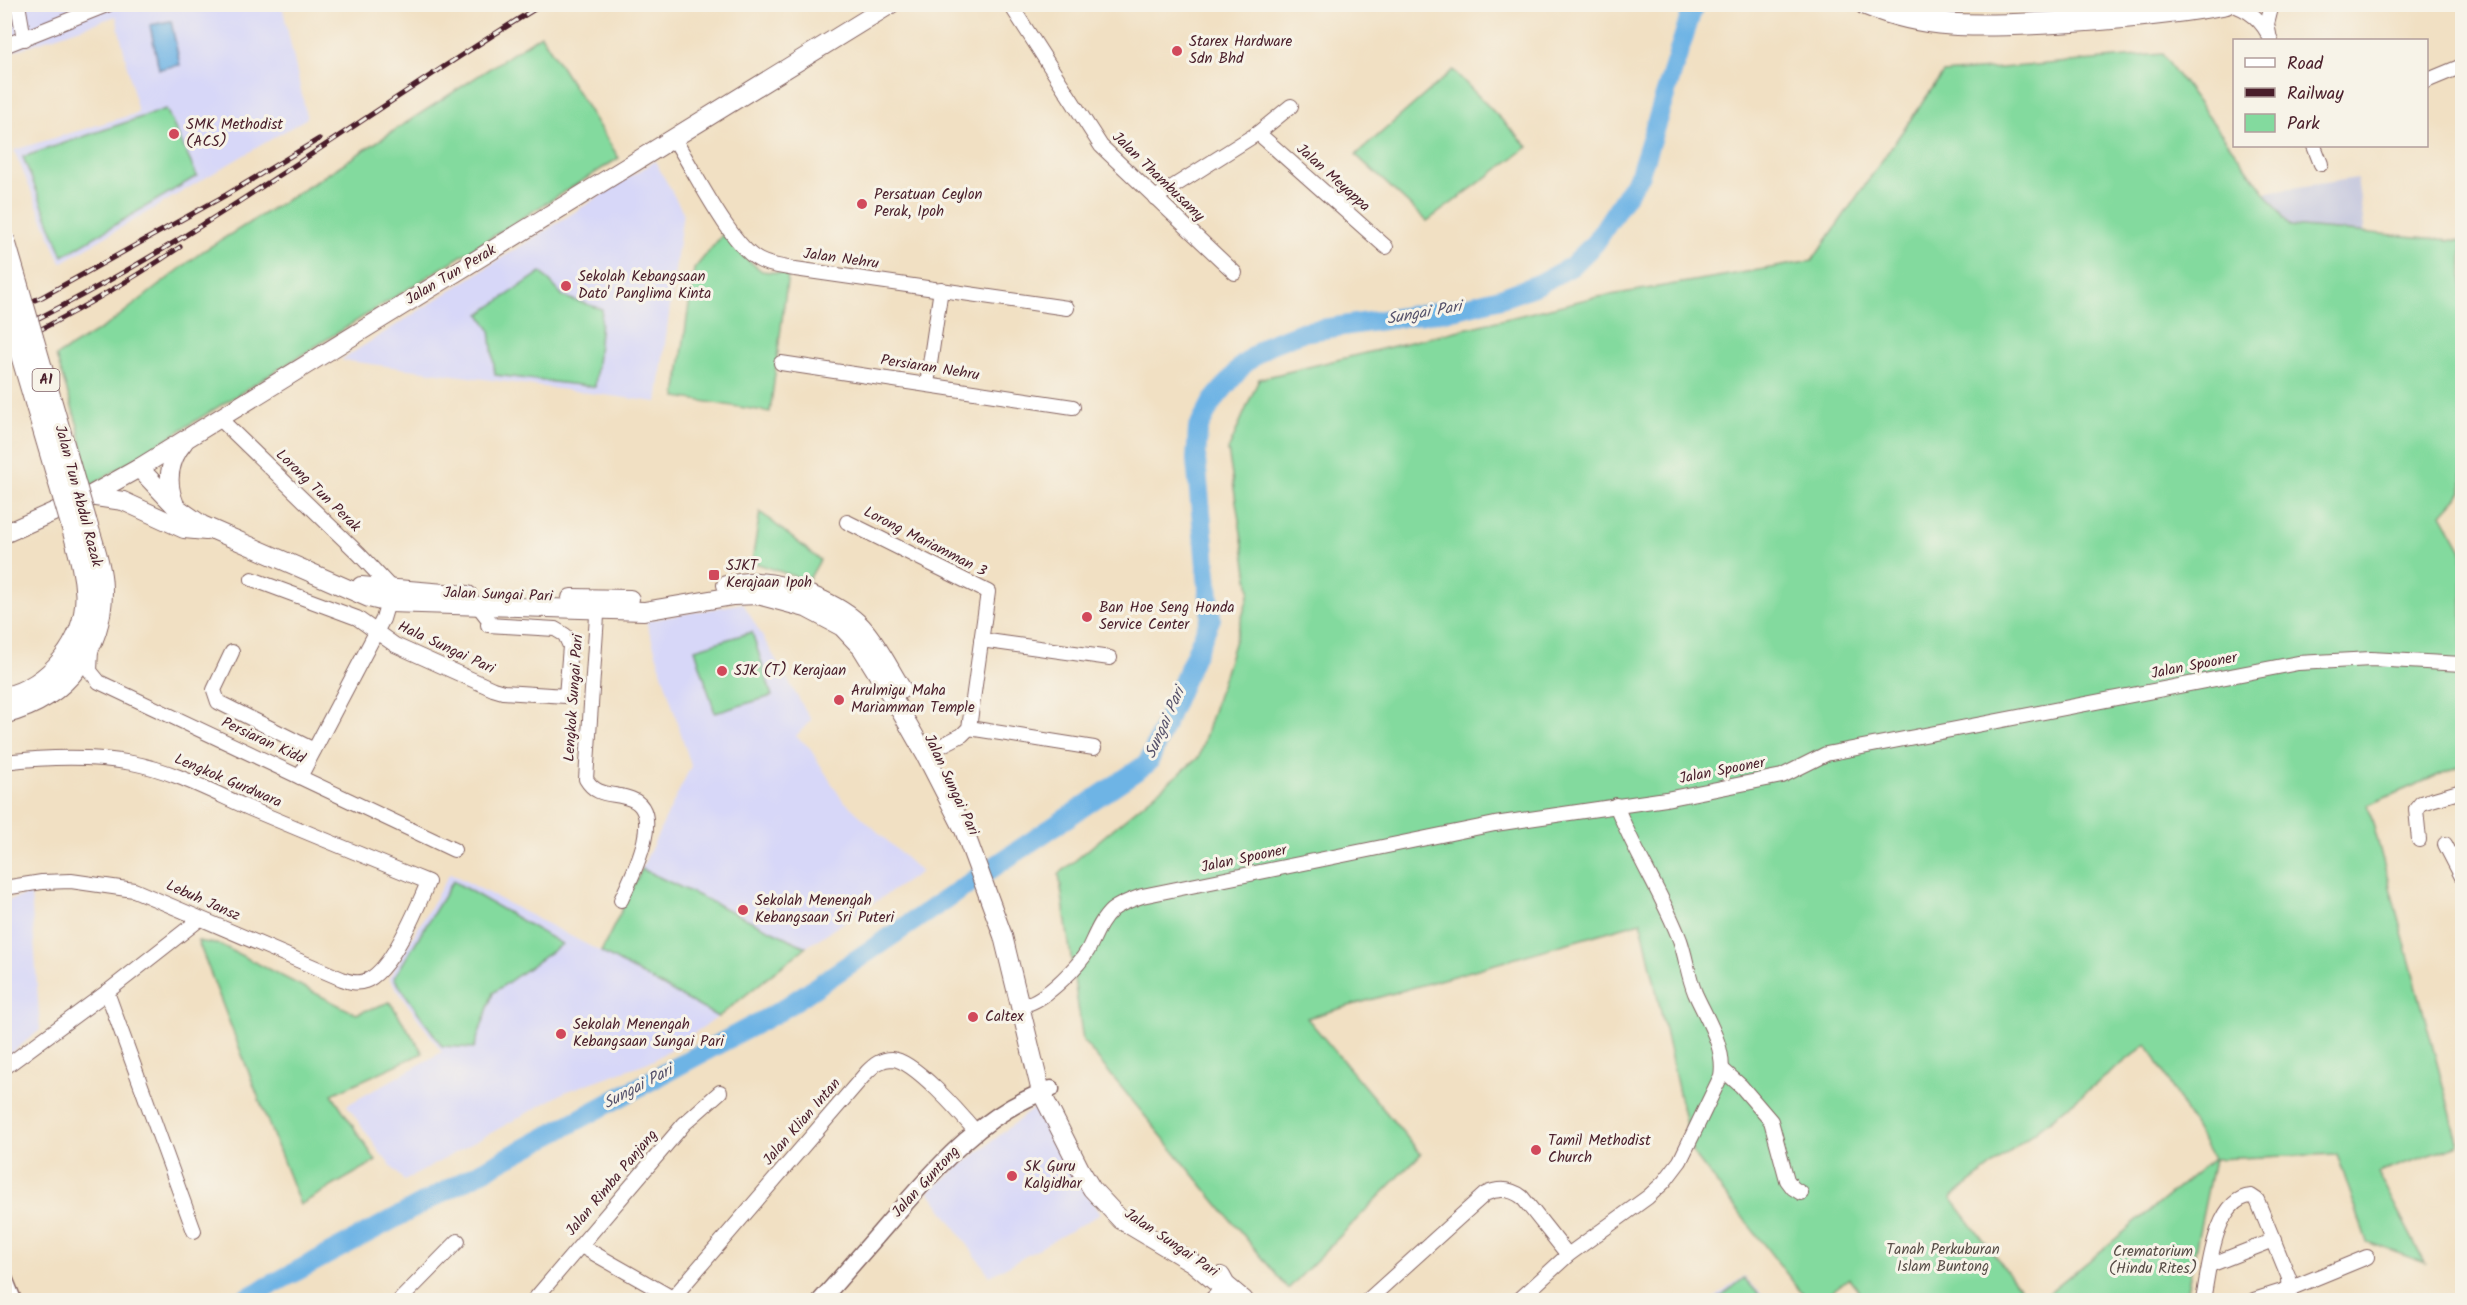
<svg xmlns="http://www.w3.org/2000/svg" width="2467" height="1305" viewBox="0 0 2467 1305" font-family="Kalam,sans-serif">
<rect width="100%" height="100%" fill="#f7f3e8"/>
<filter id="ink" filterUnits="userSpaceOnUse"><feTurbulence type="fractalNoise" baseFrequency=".0167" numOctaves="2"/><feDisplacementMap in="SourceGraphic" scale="12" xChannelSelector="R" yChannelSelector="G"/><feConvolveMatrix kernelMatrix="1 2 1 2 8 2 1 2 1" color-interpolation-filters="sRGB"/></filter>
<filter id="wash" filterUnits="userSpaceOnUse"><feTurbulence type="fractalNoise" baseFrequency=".008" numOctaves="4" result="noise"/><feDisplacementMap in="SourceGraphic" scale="24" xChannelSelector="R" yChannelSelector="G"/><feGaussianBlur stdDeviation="1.35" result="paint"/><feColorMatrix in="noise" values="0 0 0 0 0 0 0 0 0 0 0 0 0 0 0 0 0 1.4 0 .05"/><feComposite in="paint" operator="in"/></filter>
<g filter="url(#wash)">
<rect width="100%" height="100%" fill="#f1e0c3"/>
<g fill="#d7d7f8">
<path d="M 4,5 L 282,5 L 307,118 L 61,263 L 14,150 L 138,113 L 116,16 L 5,54 Z"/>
<path d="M 655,161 L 683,212 L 657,402 L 341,360 Z"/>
<path d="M 743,603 L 811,720 L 796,736 L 809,747 L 841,798 L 921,872 L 806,947 L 718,1017 L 654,1060 L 565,1092 L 404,1181 L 381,1154 L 347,1105 L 442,1052 L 389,978 L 450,873 L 601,952 L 691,766 L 646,621 Z"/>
<path d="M 31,893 L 40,1030 L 5,1058 L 5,902 Z"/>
<path d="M 1039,1104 L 1066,1161 L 1100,1214 L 990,1276 L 929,1191 Z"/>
<path d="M 1744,1276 L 1767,1300 L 1712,1300 Z"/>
</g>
<path fill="#bfc2dd" d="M 2357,178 L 2366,241 L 2174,206 Z"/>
<g fill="#83da9e" stroke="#667c64" stroke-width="1.5">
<path d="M 541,35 L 619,158 L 89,487 L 78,426 L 56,356 L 109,324 L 203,251 L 306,188 Z"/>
<path d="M 2162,54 L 2290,226 L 2462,241 L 2462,492 L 2442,514 L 2462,550 L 2462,765 L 2368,805 L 2459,1145 L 2378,1173 L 2425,1263 L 2367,1242 L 2337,1154 L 2214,1159 L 2185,1300 L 2041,1300 L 2213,1159 L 2147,1044 L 1951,1198 L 2029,1300 L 1866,1300 L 1849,1278 L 1821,1300 L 1807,1300 L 1692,1152 L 1641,922 L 1307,1018 L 1421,1154 L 1288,1289 L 1083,1041 L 1059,874 L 1199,757 L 1250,591 L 1228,450 L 1259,379 L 1587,299 L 1812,261 L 1943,73 Z"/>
<path d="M 1453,70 L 1528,147 L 1427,221 L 1356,155 Z"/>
<path d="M 166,109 L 197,176 L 63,256 L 23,157 Z"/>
<path d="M 724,233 L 744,257 L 762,271 L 788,274 L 770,412 L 676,397 L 694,269 Z"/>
<path d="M 541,272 L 564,297 L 602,309 L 595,387 L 495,375 L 490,330 L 480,314 Z"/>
<path d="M 760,512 L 820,560 L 808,581 L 752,562 Z"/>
<path d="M 752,632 L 772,696 L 715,713 L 695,649 Z"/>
<path d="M 642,869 L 806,947 L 718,1017 L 601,952 Z"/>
<path d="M 453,881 L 562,944 L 493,993 L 474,1048 L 442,1046 L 394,978 Z"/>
<path d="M 198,941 L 221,945 L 356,1014 L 390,1002 L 423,1053 L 332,1094 L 376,1161 L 300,1205 Z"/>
<path d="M 1744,1278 L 1764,1300 L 1717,1300 Z"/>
</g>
<path fill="#6eb4e5" stroke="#5c6a88" stroke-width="1.5" d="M 171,21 L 180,65 L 159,69 L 150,25 Z"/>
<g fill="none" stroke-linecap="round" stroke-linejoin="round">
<path stroke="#6eb4e5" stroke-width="20" d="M 243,1300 L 780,1011 L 1148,763 L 1211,618 L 1196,460 L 1198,429 L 1212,402 L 1243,365 L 1268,345 L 1302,332 L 1457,309 L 1501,298 L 1539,284 L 1572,266 L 1595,243 L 1640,174 L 1694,4"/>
</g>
</g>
<g filter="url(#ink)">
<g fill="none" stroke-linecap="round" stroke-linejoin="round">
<g stroke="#846360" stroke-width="16">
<g id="minor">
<path d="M 18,4 L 24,39"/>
<path d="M 1010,4 L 1101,146 L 1235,273"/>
<path d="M 2229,4 C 2250,9 2263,21 2271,40"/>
<path d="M 2269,34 L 2267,24 L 2272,4"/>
<path d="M 4,46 L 109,4"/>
<path d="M 2426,81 L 2462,66"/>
<path d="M 1258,133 L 1386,247"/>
<path d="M 674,139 C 693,168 730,245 759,260 C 770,266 784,267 795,269 L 1067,308"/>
<path d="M 2314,146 L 2321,164"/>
<path d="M 1155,198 L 1258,133 L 1291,106"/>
<path d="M 781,363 L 1073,407"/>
<path d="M 927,384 L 941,289"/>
<path d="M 219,418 L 359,554 L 392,589 L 383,619 L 300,777"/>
<path d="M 847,522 L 988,592 L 969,728 L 962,735 L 925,754"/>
<path d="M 252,579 L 357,618 L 395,645 L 493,689 L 503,692 L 566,696 L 570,646 L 565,635 L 555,629 L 488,625 L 489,620 L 479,607"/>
<path d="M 598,601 L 586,779 C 597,798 613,792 631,799 C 666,812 631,878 621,900"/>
<path d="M 981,640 L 1110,658"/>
<path d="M 91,649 L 90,671 L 99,682 L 454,850"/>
<path d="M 232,652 L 214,690 L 218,702 L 314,750"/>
<path d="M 969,728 L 1094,748"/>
<path d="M 4,762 C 46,757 90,755 132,763 C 174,771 212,792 251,809 C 310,834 369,858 428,882 C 418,906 391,973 365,981 C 357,984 350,982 342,979 L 134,890 L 71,881 L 42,882 L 4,888"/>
<path d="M 2419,840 L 2416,809 L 2421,803 L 2462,791"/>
<path d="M 2445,844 L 2462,877"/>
<path d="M 107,992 L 194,1231"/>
<path d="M 1030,1003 C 1047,997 1079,966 1088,950 C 1095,936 1100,921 1112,910 C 1121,903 1131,900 1142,896 L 1495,824 L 1666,799 L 1782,776 L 1826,754 L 2298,663 L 2371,659 L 2462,664"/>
<path d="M 4,1068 L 107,992 L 200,919"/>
<path d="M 1722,1069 L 1741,1086 L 1771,1121 L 1787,1180 L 1793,1188 L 1801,1193"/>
<path d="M 581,1246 L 676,1300"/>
<path d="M 2210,1265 L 2274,1240"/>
<path d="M 400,1300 L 458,1241"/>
<path d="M 534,1300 L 684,1124 L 720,1092"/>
<path d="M 671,1300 L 867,1072 C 874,1065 881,1059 892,1059 C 914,1060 961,1114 976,1132"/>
<path d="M 1211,1300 L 1226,1285"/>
<path d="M 1368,1300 L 1485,1194 C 1498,1188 1510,1188 1522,1197 L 1568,1255"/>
<path d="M 1519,1300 L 1568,1255 L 1648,1197 L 1664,1182 L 1680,1161 L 1721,1076 C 1726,1047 1706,1018 1695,993 C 1688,976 1686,957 1680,940 C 1662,893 1634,852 1616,805"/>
<path d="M 2203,1300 C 2209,1271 2214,1199 2251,1196 L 2257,1200 L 2289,1278 L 2290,1300"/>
<path d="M 2254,1300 L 2289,1289 L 2367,1257"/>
</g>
</g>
<g stroke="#846360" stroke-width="19">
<g id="tertiary">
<path d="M 4,1278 L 13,1300"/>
<path d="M 821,1300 C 846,1272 871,1243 896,1214 C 940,1163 986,1111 1051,1089"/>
</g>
</g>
<g stroke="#846360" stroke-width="20">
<g id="secondary">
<path d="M 139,468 L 176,507 L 202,525 L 369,598 L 389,603 L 644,611 L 733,596 L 758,595 L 806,608 L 842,627 L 861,647 L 898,707 L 925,754 L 964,830 L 1003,936 L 1041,1092 L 1081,1171 L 1092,1189 L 1121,1220 L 1193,1263 L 1217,1283 L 1226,1285"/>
<path d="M 89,496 L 123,501 L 184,529 L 206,531"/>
<path d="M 175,505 C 166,483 168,461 184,442"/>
<path d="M 4,534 L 89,496 L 139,468 L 891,4"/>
<path d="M 726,585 C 736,584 747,581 758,582 C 790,584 840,603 862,627 C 878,645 889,668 902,689"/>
<path d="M 361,586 L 468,595"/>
<path d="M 571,598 L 630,599"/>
<path d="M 1221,1276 L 1226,1285 L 1244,1300"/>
</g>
</g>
<g stroke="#846360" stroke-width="23">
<g id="primary">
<path d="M 1865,4 C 1928,30 1981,26 2047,23 C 2106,20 2166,15 2225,4"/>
<path d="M 4,698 C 51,687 87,642 86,594 C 85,570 78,549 72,526"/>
<path d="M 4,713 C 67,698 106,644 101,580 C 99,560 92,541 86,522"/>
</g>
</g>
<use href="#minor" stroke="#fff" stroke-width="14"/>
<use href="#tertiary" stroke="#fff" stroke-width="16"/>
<use href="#secondary" stroke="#fff" stroke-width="18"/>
<use href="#primary" stroke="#fff" stroke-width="21"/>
<g stroke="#4a1f2b" stroke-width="5">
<g id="rail">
<path d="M 4,313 L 42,297 L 226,195 L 319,139"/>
<path d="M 4,335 C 195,245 363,113 543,4"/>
<path d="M 4,348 C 65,318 124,285 180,247"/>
</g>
</g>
<use href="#rail" stroke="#f7f3e8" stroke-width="3" stroke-dasharray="9" stroke-linecap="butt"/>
<g stroke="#846360" stroke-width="23" stroke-linecap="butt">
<g id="primary-bridge">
<path d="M 4,239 L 86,522"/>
<path d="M 4,296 L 72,526"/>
</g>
</g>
<use href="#primary-bridge" stroke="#fff" stroke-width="21"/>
</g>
</g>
<g fill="#d1495b" stroke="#f7f3e8" stroke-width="2">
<circle cx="1177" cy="51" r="6"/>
<circle cx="174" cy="134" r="6"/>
<circle cx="862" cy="204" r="6"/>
<circle cx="566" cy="286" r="6"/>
<rect x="708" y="569" width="12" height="12" rx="3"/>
<circle cx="1087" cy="617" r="6"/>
<circle cx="722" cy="671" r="6"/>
<circle cx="839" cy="700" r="6"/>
<circle cx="743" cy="910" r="6"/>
<circle cx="973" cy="1017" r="6"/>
<circle cx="561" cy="1034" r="6"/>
<circle cx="1536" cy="1150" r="6"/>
<circle cx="1012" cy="1176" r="6"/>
</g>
<g text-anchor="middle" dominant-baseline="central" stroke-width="6" stroke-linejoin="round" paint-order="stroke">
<rect fill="#f7f3e8" stroke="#7e5f64" stroke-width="1.5" x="32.5" y="369" width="27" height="22" rx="4.5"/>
<g font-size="14" font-weight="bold" fill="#4a1f2b">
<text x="46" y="380">A1</text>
</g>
<g font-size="15" fill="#4a1f2b" stroke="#f7f3e8" text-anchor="start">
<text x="1189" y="42">Starex Hardware<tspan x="1189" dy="17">Sdn Bhd</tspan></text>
<text x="186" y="125">SMK Methodist<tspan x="186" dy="17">(ACS)</tspan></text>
<text x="874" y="195">Persatuan Ceylon<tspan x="874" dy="17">Perak, Ipoh</tspan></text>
<text x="578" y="277">Sekolah Kebangsaan<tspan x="578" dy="17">Dato' Panglima Kinta</tspan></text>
<text x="726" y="566">SJKT<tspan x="726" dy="17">Kerajaan Ipoh</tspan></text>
<text x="1099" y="608">Ban Hoe Seng Honda<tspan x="1099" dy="17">Service Center</tspan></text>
<text x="734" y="671">SJK (T) Kerajaan</text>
<text x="851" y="691">Arulmigu Maha<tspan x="851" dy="17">Mariamman Temple</tspan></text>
<text x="755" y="901">Sekolah Menengah<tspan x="755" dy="17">Kebangsaan Sri Puteri</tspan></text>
<text x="985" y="1017">Caltex</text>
<text x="573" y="1025">Sekolah Menengah<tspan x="573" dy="17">Kebangsaan Sungai Pari</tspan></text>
<text x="1548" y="1141">Tamil Methodist<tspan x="1548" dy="17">Church</tspan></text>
<text x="1024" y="1167">SK Guru<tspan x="1024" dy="17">Kalgidhar</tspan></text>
</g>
<g font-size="15" fill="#4a1f2b" stroke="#f7f3e8">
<text transform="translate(1158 177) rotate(44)">Jalan Thambusamy</text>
<text transform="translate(1333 178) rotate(42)">Jalan Meyappa</text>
<text transform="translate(841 259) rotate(8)">Jalan Nehru</text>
<text transform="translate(451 275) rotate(-31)">Jalan Tun Perak</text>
<text transform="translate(930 368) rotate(9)">Persiaran Nehru</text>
<text transform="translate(318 491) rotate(44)">Lorong Tun Perak</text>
<text transform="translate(78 496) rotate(75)">Jalan Tun Abdul Razak</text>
<text transform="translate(925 542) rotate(27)">Lorong Mariamman 3</text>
<text transform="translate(498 595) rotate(2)">Jalan Sungai Pari</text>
<text transform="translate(446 648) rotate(25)">Hala Sungai Pari</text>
<text transform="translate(2194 666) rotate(-11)">Jalan Spooner</text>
<text transform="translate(574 698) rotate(-86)">Lengkok Sungai Pari</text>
<text transform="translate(263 741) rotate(25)">Persiaran Kidd</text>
<text transform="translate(1722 771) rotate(-11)">Jalan Spooner</text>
<text transform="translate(228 781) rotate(23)">Lengkok Gurdwara</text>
<text transform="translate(951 785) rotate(65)">Jalan Sungai Pari</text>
<text transform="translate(1244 859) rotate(-12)">Jalan Spooner</text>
<text transform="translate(203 901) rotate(24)">Lebuh Jansz</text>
<text transform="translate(802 1122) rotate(-49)">Jalan Klian Intan</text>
<text transform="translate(926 1182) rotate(-47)">Jalan Guntong</text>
<text transform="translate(612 1183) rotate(-50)">Jalan Rimba Panjang</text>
<text transform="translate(1171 1243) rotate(34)">Jalan Sungai Pari</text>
</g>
<g font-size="15" fill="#584e48" stroke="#f7f3e8">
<text x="1943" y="1250">Tanah Perkuburan<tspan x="1943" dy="17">Islam Buntong</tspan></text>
<text x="2153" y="1252">Crematorium<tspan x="2153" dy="17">(Hindu Rites)</tspan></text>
</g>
<g font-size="16" font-style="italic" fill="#57536c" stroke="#f7f3e8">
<text transform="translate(1424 313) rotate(-10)">Sungai Pari</text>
<text transform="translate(1165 723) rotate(-66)">Sungai Pari</text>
<text transform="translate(638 1087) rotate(-28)">Sungai Pari</text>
</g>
</g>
<rect width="2467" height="1305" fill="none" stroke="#f7f3e8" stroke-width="24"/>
<rect x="2233" y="39" width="195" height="108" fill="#f7f3e8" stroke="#b29e9c" stroke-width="1.5"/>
<rect x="2245" y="58" width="30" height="9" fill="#ffffff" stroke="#b29e9c" stroke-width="1.5"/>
<text x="2287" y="69" font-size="18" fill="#4a1f2b">Road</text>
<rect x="2245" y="88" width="30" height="9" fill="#4a1f2b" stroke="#b29e9c" stroke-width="1.5"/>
<text x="2287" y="99" font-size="18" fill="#4a1f2b">Railway</text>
<rect x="2245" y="114" width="30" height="18" fill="#83da9e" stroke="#b29e9c" stroke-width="1.5"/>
<text x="2287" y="129" font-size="18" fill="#4a1f2b">Park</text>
</svg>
